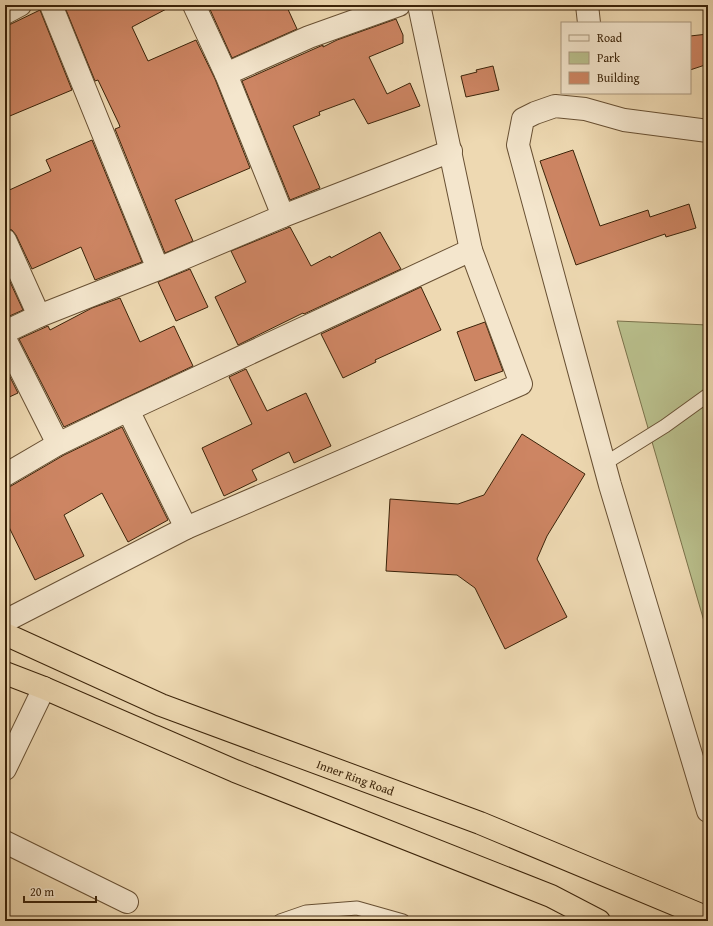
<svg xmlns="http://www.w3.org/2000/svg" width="713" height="926" viewBox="0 0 713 926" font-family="'Gentium Book Plus',serif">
<rect width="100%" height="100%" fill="#eed9b2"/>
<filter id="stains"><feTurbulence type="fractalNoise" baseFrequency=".005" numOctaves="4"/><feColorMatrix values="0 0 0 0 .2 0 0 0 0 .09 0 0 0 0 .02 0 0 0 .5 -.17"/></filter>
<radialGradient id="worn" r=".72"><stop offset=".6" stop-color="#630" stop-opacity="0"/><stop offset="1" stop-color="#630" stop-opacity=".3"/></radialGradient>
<path fill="#b9bf8c" stroke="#7a714a" d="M 617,321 L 708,325 L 708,635 Z"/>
<g fill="#cd8563" stroke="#3b2309">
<path d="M 64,5 L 174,5 L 132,27 L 148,61 L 196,40 L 215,79 L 250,168 L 175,200 L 193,241 L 165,253 L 115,129 L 120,127 L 119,124 L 98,80 L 95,81 Z"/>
<path d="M 208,5 L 286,5 L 297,29 L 232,58 Z"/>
<path d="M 40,10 L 72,90 L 5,118 L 5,25 L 11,24 Z"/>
<path d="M 396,19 L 403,35 L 403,43 L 369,57 L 387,94 L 410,83 L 420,106 L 368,124 L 354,99 L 319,112 L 320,115 L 293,126 L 320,188 L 290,200 L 242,81 L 323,45 L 323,47 L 337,40 Z"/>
<path d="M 708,34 L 708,64 L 690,70 L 690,36 Z"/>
<path d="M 493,66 L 499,90 L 466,97 L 461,76 L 477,72 L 476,70 Z"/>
<path d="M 92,140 L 142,262 L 95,280 L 81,247 L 32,269 L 16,235 L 12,230 L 5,228 L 5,192 L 51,171 L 46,160 Z"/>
<path d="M 573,150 L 600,226 L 648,210 L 650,217 L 689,204 L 696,228 L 666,237 L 665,234 L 576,265 L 540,161 Z"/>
<path d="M 290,227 L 311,266 L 330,256 L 331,258 L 380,232 L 401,269 L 304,314 L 303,313 L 238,345 L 215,297 L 246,282 L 231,251 Z"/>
<path d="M 190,269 L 208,307 L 176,321 L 158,282 Z"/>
<path d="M 5,271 L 23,310 L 5,318 Z"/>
<path d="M 421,287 L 441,330 L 375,360 L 376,362 L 343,378 L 321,334 Z"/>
<path d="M 120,298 L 140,342 L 174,326 L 193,366 L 64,427 L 19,339 L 48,326 L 50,330 L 92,308 Z"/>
<path d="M 485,322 L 503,371 L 475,381 L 457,332 Z"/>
<path d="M 5,367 L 18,393 L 5,399 Z"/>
<path d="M 246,369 L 267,411 L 306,393 L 331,446 L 294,463 L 289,452 L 252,470 L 257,480 L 224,496 L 202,448 L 252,424 L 229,377 Z"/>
<path d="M 122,427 L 168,520 L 128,542 L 102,493 L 64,515 L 84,556 L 35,580 L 5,519 L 5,487 L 11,486 L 64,455 Z"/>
<path d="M 522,434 L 585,474 L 547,536 L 537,559 L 567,617 L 505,649 L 475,588 L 457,575 L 386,571 L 390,499 L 458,504 L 484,495 Z"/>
</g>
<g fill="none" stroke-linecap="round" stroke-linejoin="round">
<g stroke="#685033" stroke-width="15">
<g id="service">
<path d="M 604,464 L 665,426 L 708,395"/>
<path d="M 280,921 L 306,912 L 357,908 L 403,921"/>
</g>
</g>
<g stroke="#685033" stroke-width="24">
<g id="minor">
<path d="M 51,5 L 158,269"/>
<path d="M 194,5 L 226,74 L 283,216"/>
<path d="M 587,5 L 589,23"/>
<path d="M 5,13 L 20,5"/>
<path d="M 226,74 L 309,37 L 399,5"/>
<path d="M 708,131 L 624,120 L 585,109 L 555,106 L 535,113 L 523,119 L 518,145 L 610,485 L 708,811"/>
<path d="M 5,240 L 39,316"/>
<path d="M 5,332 L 39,316 L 158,269 L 283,216 L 451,151"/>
<path d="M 5,339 L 58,444"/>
<path d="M 128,410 L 186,528"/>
<path d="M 5,475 L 58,444 L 128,410 L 471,250"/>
<path d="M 5,621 L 186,528 L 521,384 L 471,250 L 419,5"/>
<path d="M 5,769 L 44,688"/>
<path d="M 5,842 L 127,902"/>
</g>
</g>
<g stroke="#3b2309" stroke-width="24">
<g id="trunk">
<path id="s1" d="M 5,634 L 161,705 L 480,823 L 708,918"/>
<path d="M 5,673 L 44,688 L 235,771 L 551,896 L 599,921"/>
</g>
</g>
<use href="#service" stroke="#f4e6cd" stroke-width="13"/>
<use href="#minor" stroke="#f4e6cd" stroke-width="22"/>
<use href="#trunk" stroke="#eed9b2" stroke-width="22"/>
</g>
<g text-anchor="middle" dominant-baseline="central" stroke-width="3" stroke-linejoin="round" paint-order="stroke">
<g font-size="12" fill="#3b2309" stroke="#f4e6cd">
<text stroke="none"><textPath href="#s1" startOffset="379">Inner Ring Road</textPath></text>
</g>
</g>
<rect width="713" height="926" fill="none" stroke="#eed9b2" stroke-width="20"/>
<rect x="6" y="6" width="701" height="914" fill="none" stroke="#3b2309" stroke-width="2"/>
<rect x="10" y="10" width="693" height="906" fill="none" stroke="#3b2309"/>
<rect x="561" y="22" width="130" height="72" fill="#f4e6cd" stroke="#aa987f"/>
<rect x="569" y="35" width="20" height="6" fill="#f4e6cd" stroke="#aa987f"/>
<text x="597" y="42" font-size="12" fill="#3b2309">Road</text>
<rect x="569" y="52" width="20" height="12" fill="#b9bf8c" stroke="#aa987f"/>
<text x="597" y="62" font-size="12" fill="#3b2309">Park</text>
<rect x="569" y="72" width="20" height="12" fill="#cd8563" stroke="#aa987f"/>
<text x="597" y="82" font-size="12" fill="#3b2309">Building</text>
<path d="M24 896v6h72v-6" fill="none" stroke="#3b2309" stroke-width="2"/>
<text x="30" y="896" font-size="12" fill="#3b2309" stroke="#f4e6cd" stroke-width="3" paint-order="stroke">20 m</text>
<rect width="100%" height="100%" filter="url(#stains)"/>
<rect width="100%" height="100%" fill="url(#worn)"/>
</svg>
